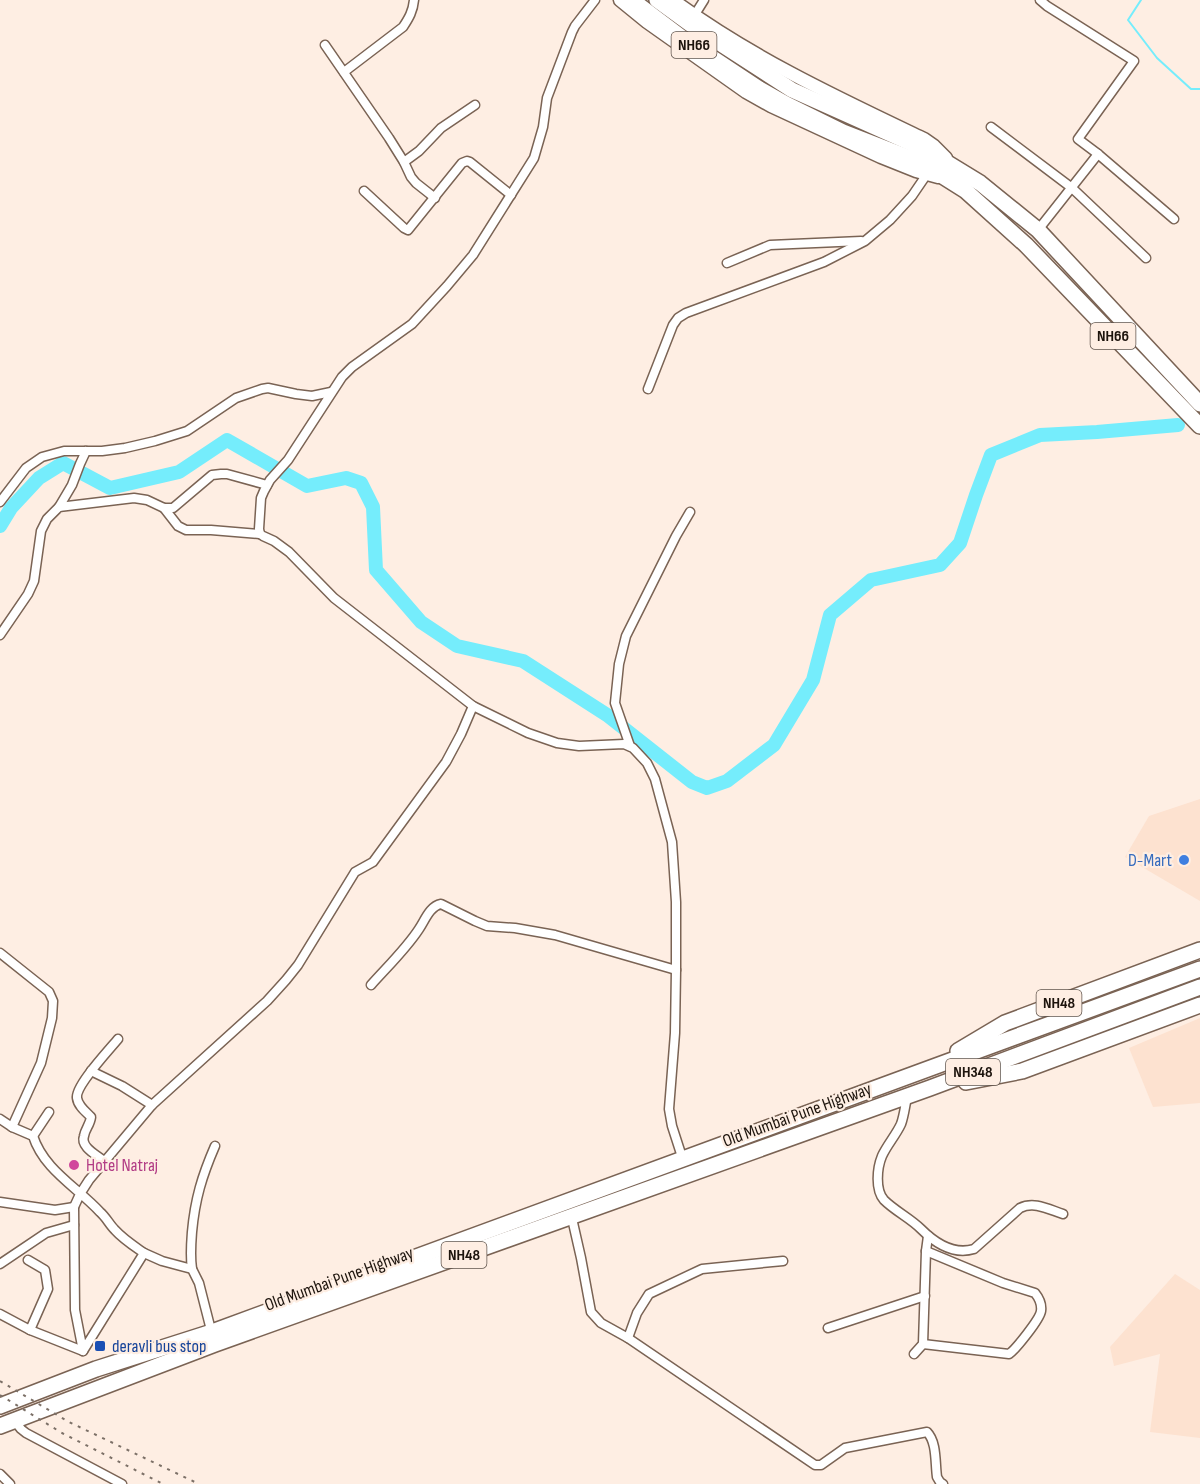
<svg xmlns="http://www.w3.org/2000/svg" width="1200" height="1484" viewBox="0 0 1200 1484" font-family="'Sofia Sans Condensed',sans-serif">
<rect width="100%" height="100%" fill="#feeee3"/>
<g fill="#fde2d0">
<path d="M 1200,799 L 1200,901 L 1125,857 L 1149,816 Z"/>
<path d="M 1200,1018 L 1200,1103 L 1153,1107 L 1129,1048 Z"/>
<path d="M 1175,1274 L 1200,1290 L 1200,1438 L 1150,1432 L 1160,1354 L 1114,1366 L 1110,1347 Z"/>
</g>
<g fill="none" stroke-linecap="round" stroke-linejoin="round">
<path stroke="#75edfc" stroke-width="2" d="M 1141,0 L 1128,20 L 1157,58 L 1191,89 L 1200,89"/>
<path stroke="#75edfc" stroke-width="14" d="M 0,526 L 11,508 L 39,478 L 63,463 L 110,488 L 179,472 L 227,440 L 307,486 L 346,478 L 361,483 L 373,507 L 376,570 L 421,622 L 457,646 L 523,661 L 607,715 L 692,782 L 707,788 L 727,781 L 774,745 L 813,680 L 830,615 L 871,580 L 940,565 L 960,543 L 976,495 L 991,455 L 1040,435 L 1097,432 L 1178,425"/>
<g stroke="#7a6354" stroke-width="11">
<g id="street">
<path d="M 595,0 L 575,26 L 572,32 L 547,98 L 543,127 L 534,158 L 473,255 L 447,286 L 412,324 L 352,367 L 342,377 L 288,460 L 270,480 L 264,491 L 261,498 L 259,529 L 260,534 L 263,536 L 274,541 L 289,552 L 334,598 L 473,706 L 528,733 L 557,743 L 579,746 L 624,744 L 633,748 L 647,763 L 655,779 L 672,842 L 676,902 L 676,970 L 675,1033 L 669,1109 L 672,1126 L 683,1160"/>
<path d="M 1040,0 L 1047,6 L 1134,61 L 1078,139 L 1098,154 L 1174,219"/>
<path d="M 694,16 L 704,0"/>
<path d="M 325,45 L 389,138 L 404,162 L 411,177 L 416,183 L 435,198"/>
<path d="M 344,72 L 403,27 C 409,18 413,11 414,0"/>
<path d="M 991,127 L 1072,188 L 1146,258"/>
<path d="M 404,162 L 419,151 L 441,128 L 475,105"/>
<path d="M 364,191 L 404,228 L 408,230 L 462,163 L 467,161 L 470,162 L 511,195"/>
<path d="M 1038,230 L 1098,154"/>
<path d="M 727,263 L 770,245 L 861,241"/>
<path d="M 648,389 L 673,325 L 678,318 L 686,313 L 824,262 L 865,241 L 890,220 L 912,196 L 927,174"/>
<path d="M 0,502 L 26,468 L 42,457 L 64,451 L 102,451 L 125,448 L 155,441 L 187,431 L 236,398 L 262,389 L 268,388 L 296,394 L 312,396 L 331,392"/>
<path d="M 59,507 L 72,485 L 80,464 L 86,451"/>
<path d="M 164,508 L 178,526 L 186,530 L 211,530 L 260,534"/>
<path d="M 0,635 L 28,594 L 34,581 L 41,531 L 47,519 L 59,507 L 134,498 L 147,500 L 164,508 L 173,508 L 212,475 L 221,474 L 227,474 L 267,485"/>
<path d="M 630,746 L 615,703 L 619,664 L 626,636 L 676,536 L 690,512"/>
<path d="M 0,953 L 49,992 L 53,1001 L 52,1018 L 41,1063 L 12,1127"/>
<path d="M 371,985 C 387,967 406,949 419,929 C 425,920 430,906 441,904 L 475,921 L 487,926 L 515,928 L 555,935 L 676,970"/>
<path d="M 91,1071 L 122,1086 L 152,1105"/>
<path d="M 907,1097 C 905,1106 904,1116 901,1124 C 896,1135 887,1145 882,1156 C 877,1168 875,1190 884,1200 C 895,1211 910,1218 921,1229 C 935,1243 954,1255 974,1249 L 1020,1208 C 1034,1201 1048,1209 1063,1214"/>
<path d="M 0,1119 L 12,1127 L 33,1136 C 44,1170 77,1187 100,1212 C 106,1217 109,1224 115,1230 C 123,1239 134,1246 144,1253 L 83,1351 L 75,1310 L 74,1207 L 80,1194 L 89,1180 L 152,1105 L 267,1001 L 286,980 L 298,965 L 355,872 L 373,862 L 446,762 L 461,734 L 473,706"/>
<path d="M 33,1136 L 49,1112"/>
<path d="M 104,1161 C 97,1155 80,1147 84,1136 C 85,1129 90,1125 91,1117 C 86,1112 78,1106 77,1098 C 75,1086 109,1050 118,1039"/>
<path d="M 0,1202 L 55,1210 L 74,1207"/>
<path d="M 571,1214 L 581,1258 L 591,1312 L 601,1323 L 628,1338 L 815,1465 L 821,1465 L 845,1448 L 927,1432 C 937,1442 935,1463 937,1477 L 940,1482 L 943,1484"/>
<path d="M 144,1253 L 162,1261 L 192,1269 L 199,1283 L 212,1334"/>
<path d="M 28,1260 L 45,1270 L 48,1289 L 30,1330"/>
<path d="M 0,1264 L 46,1233 L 74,1225"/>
<path d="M 192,1269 C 190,1256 191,1245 192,1232 C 195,1199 202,1176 215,1146"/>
<path d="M 0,1314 L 30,1330 L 83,1351"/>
<path d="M 828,1328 L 925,1296"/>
<path d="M 628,1338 L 637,1313 L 649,1294 L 702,1269 L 783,1261"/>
<path d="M 923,1344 L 1009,1354 C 1016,1349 1040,1319 1041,1311 C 1042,1304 1039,1298 1035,1293 L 1003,1283 L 926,1251"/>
<path d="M 914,1354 L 923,1344 L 926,1251 L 928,1236"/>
<path d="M 14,1420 L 21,1429 L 26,1433 L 122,1484"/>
<path d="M 0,1474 L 10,1484"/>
</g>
</g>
<g stroke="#7a6354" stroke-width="15">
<g id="secondary">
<path d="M 620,0 L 647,22 L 746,92 L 771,106 L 881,157 L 916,171 L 938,177"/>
<path d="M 673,0 C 750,57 838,98 924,139 L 934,146 L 946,158"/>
</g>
</g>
<g stroke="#7a6354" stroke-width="18">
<g id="highway">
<path d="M 632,0 L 681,37 L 758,88 L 786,104 L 843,132 L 920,162 L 966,191 L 1026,245 L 1200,426"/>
<path d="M 657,0 L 690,24 L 792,90 L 926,150 L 980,183 L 1038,230 L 1200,404"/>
<path d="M 958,1051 L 1005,1023 L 1200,950"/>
<path d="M 966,1082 L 1022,1071 L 1200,1005"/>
<path d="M 0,1406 L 96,1369 L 212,1332 L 1200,969"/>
<path d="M 0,1426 L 215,1344 L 930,1088 L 1200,987"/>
</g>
</g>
<use href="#street" stroke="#fff" stroke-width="8"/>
<use href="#secondary" stroke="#fff" stroke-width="12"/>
<use href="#highway" stroke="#fff" stroke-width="15"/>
<g stroke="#7c7067" stroke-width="2" stroke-dasharray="3 6" stroke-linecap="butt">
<path d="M 0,1381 L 69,1422 L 199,1484"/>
<path d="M 0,1395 L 62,1433 L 163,1484"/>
</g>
</g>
<circle fill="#3f7fe0" stroke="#feeee3" stroke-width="2" cx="1184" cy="860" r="6"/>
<circle fill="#d1479c" stroke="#feeee3" stroke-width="2" cx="74" cy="1165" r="6"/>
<rect fill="#1a4fb4" stroke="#feeee3" stroke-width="2" x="94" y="1340" width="12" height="12" rx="3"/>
<g text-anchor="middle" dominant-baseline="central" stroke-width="4.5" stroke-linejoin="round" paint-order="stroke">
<g fill="#feeee3" stroke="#60554d" stroke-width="1.5">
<rect x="671.5" y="32" width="45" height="26" rx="4.5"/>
<rect x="1090.5" y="323" width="45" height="26" rx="4.5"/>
<rect x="1036.5" y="990" width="45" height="26" rx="4.5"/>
<rect x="946" y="1059" width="54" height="26" rx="4.5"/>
<rect x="441.5" y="1242" width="45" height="26" rx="4.5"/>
</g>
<g font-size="16" font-weight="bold" fill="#1d140d">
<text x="694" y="45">NH66</text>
<text x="1113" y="336">NH66</text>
<text x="1059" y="1003">NH48</text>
<text x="973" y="1072">NH348</text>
<text x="464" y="1255">NH48</text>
</g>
<g font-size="18" fill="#366cbe" stroke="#feeee3" text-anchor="end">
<text x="1172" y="860">D-Mart</text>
</g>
<g font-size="18" fill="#1d140d" stroke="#feeee3">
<text transform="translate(797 1115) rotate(-20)">Old Mumbai Pune Highway</text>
<text transform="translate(339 1279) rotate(-20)">Old Mumbai Pune Highway</text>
</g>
<g font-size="18" fill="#b23c85" stroke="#feeee3" text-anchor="start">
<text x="86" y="1165">Hotel Natraj</text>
</g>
<g font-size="18" fill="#164399" stroke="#feeee3" text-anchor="start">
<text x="112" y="1346">deravli bus stop</text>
</g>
</g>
</svg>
